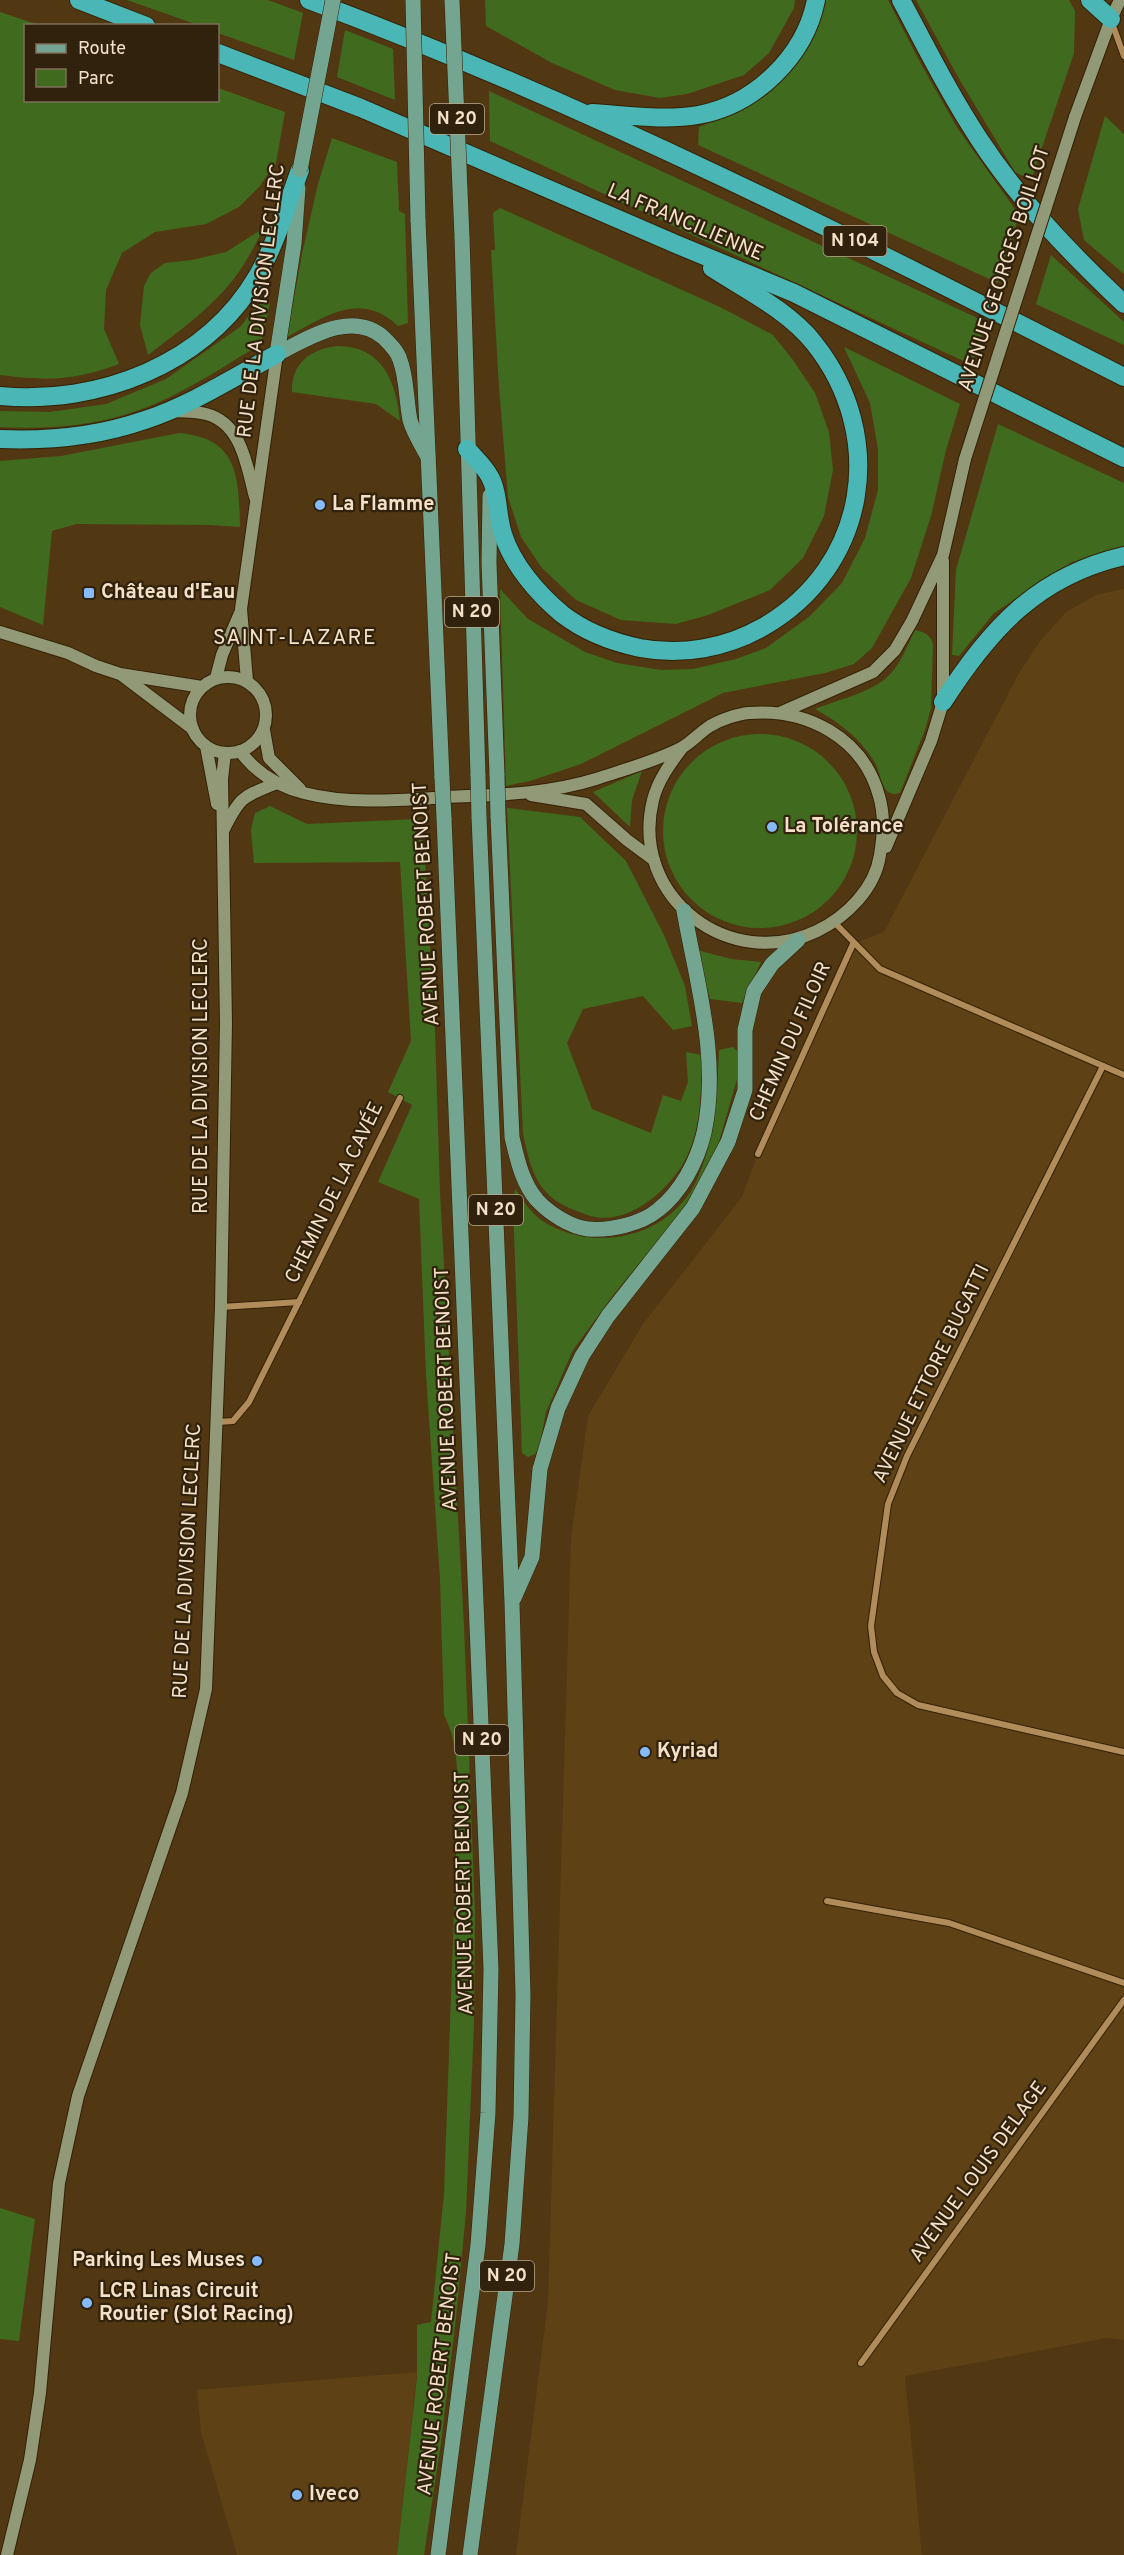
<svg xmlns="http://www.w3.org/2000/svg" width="1124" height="2555" viewBox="0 0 1124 2555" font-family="Overpass,sans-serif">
<rect width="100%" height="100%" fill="#523812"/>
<g fill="#5e4114">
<path d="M 1124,589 L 1124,2340 L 1106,2338 L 905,2376 L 922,2555 L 516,2555 L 548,2302 L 571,1538 L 588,1416 L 643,1324 L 742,1197 L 758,1154 L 853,944 L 884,932 L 1019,673 L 1041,640 L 1066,612 L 1096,595 Z"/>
<path d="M 417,2372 L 397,2555 L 237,2555 L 201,2432 L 197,2390 Z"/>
</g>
<g fill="#406a1e">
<path d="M 127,0 L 268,0 L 303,13 L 294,60 L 218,33 L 218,26 L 198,25 Z"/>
<path d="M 485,0 L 795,0 L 794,8 L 769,53 L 744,75 L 687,94 L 660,98 L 615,90 L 552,63 L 486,26 Z"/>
<path d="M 826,0 L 888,0 L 922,66 L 958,129 L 1019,215 L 998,283 L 698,145 L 699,127 C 722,118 747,109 767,94 C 793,74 819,32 826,0 Z"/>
<path d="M 916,0 L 1069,0 L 1075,11 L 1074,53 L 1031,180 L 1015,172 L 958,77 Z"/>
<path d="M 0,12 L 39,25 L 26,26 L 26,100 L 218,100 L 218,88 L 285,112 L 276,163 L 259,187 L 239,207 L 206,224 L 155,232 L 122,253 L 106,290 L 104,329 L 119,364 C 73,381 48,381 0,375 Z"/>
<path d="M 345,30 L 393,49 L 395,100 L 337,77 Z"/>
<path d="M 489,91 L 986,322 L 972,365 L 490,141 Z"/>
<path d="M 1105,116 L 1124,134 L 1124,274 L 1084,240 L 1078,209 Z"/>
<path d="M 332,138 L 397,162 L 399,211 L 405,214 L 408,323 L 398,326 C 360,290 325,317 287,337 L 302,254 L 318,184 Z"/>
<path d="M 500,208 L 720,307 L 773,335 L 793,360 L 815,393 L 829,432 L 833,470 L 824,516 L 803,558 L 770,590 L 708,615 L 676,624 L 621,620 L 576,600 L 542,568 L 521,537 L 508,497 L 499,387 L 491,250 L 495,250 L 493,213 Z"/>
<path d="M 264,228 C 256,243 248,259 238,273 C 215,306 179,331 148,355 L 140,325 L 144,286 L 151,273 L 165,263 L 192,260 L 226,252 Z"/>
<path d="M 1051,255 L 1124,322 L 1124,345 L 1036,304 Z"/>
<path d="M 270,303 L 261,344 C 219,369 175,400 127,414 C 87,427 42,429 0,427 L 0,411 L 50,412 L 106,404 L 166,379 L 240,327 L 258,304 Z"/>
<path d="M 337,346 C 383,346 396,382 400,421 L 376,404 L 292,392 C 291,363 311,349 337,346 Z"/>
<path d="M 844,347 L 960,404 L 946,450 L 931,516 L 911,578 L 872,648 L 854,664 L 825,673 L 723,693 L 581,764 L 530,781 L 506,786 L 500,589 L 528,619 L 585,652 L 617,663 L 661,670 L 693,669 L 736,659 L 766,648 L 810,616 L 842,583 L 865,538 L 878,490 L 878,449 L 870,403 Z"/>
<path d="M 998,424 L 1124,483 L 1124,548 L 1072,562 L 994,613 L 959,656 L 952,655 L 956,570 Z"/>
<path d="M 179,433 C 239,438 239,478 240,527 L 210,525 L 76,524 L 52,531 L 43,625 L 0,607 L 0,461 L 61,456 Z"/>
<path d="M 915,630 C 924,632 930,634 933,644 L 931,708 L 925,730 L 900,793 C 896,794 891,795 887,791 C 881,785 880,773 876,765 C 862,739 840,723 815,709 C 837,700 866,694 885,679 C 900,667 907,646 915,630 Z"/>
<circle cx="760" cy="831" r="97"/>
<path d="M 642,771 L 632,800 L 630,827 L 593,792 Z"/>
<path d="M 270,806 L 307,824 L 419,819 L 425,860 L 435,1030 L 440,1193 L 464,1626 L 475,1913 L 474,2024 L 466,2212 L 456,2318 L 441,2443 L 424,2555 L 397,2555 L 417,2377 L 417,2325 L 431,2322 L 444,2194 L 458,1799 C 457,1769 458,1742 444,1715 L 440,1579 L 426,1375 L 419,1199 L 378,1182 L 412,1105 L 388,1092 L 411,1041 L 400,862 L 254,863 L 251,830 L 255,813 Z"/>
<path d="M 507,808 L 580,817 L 626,861 L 664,935 L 685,986 L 692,1026 L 673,1030 L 643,996 L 583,1009 L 567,1043 L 592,1109 L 651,1133 L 663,1095 L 681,1101 L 688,1082 L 686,1052 L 702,1055 C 701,1088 702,1123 688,1154 C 674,1186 632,1224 595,1217 C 589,1216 583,1213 577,1211 C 566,1207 555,1202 546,1192 C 532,1177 527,1153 523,1133 Z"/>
<path d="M 697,950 L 731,959 L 761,962 L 742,1003 L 710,999 Z"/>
<path d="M 733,1047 L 738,1052 L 737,1079 L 716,1152 L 690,1202 L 614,1294 L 573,1350 L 546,1412 L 539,1448 L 535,1454 L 528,1457 L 522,1453 L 513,1205 L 515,1189 C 523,1200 530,1212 541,1220 C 592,1254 666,1239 695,1184 C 715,1143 717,1094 719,1050 Z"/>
<path d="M 0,2208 L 35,2219 L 19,2341 L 0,2339 Z"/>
</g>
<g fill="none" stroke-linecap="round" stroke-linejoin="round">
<g stroke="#332106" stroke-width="8">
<g id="street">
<path d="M 1112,23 L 1124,56"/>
<path d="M 835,923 L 880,969 L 1124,1075"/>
<path d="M 1103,1066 L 907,1456 L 888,1504 L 871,1626 L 874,1652 L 883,1676 L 897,1693 L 918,1705 L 1124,1752"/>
<path d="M 758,1154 L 853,944"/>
<path d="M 221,1307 L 299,1302"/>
<path d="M 217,1422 L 233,1421 L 249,1402 L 400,1098"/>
<path d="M 827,1901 L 949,1923 L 1124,1983"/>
<path d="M 861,2363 L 1124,2000"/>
</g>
</g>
<g stroke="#332106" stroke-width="14">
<g id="secondary">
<path d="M 1075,117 L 1111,19 L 1120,0"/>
<path d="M 173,411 C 184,412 195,411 206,414 C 242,423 247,467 255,497"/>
<path d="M 0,632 L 68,653 L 96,666 L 120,674 L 202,687"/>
<path d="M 123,676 L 193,729"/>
<circle cx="228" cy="715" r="38"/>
<path d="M 216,678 L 222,655 L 240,613"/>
<path d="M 247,681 L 241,609 L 277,354"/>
<path d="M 782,712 L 873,672 L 895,650 L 912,621 L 943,555 L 965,459"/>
<path d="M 264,730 L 269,758 L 300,789"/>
<path d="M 206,746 L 217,804"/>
<path d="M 240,751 C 256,773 277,786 304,793 C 350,805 400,800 447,797 C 497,795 548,794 596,779 C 623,770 656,761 681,748 C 691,743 699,733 710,726 C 720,720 737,714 749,713 C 806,708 863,737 879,796 C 885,816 883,836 880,855 C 875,889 846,917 817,931 C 730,973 629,897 653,800 C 658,780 670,764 682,748"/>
<path d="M 531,795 L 586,804 L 627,840 L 654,860"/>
<path d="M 224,829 C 241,795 243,797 277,783"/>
<path d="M 886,847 L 931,741 L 943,702 L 943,561"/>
<path d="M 7,2555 L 30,2460 L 40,2393 L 59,2183 L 78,2096 L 182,1793 L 206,1689 L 221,1307 L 226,1023 L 222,779 L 225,753"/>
</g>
</g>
<g stroke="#332106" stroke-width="16">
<g id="primary">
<path d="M 418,220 L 442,778"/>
<path d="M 462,237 L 478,776"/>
<path d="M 277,354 C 307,339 352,309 384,338 C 390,344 398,352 400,360 C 407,378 406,400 410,420 C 413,432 422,446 428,457"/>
<path d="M 277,354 L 294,244 L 298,188"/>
<path d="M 490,496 L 489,563 L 497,775"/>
<path d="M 498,816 L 512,1137 C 517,1158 522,1183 537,1200 C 549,1213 570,1227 588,1229 C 610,1231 641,1224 658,1210 C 681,1192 697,1162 704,1133 C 720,1059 697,984 684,911"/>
<path d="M 514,1598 L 532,1557 L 540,1469 L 558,1408 L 582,1356 L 608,1316 L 693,1208 L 728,1142 L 745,1090 L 745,1030 L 754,991 L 772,964 L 798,940"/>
<path d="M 438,2555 L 478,2245 L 488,2113 L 491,1969 L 444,818"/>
<path d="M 470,2555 L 512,2244 L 521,2117 L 523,1995 L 512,1603 L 479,817"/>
</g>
</g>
<g stroke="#332106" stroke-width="20">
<g id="highway">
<path d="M 79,0 L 146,26"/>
<path d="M 309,0 C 590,105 857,241 1124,377"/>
<path d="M 901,0 C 926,47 950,95 979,139 C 1019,200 1071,254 1124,304"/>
<path d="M 1090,0 L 1111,19"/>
<path d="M 218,53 L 361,108 L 678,245 L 794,293 L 1124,458"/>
<path d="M 592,113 C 626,115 664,121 698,115 C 755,105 805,56 816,0"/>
<path d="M 0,396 C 98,405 206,365 258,275 C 276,243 287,205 300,170"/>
<path d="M 0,439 C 49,441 99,436 145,420 C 191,405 234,377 277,354"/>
<path d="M 467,449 C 474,457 485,467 490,477 C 499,493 497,517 503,534 C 512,564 538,594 562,614 C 585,632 612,642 640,648 C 682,656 726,648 763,627 C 868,567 888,436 814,343 C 789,311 746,290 712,268"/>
<path d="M 943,702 C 989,630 1037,576 1124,556"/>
</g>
</g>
<use href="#street" stroke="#b18c5b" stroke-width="6"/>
<use href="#secondary" stroke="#929976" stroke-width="12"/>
<use href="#primary" stroke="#73a591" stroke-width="15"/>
<use href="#highway" stroke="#4ab6b5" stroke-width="18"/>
<g stroke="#332106" stroke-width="14" stroke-linecap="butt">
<path id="secondary-bridge" d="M 965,459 L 1075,117"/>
</g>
<g stroke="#332106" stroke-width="16" stroke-linecap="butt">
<g id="primary-bridge">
<path d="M 413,0 L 418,220"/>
<path d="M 452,0 L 462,237"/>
<path d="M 300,170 L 333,0"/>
<path d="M 497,775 L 498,816"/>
<path d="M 478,776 L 479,817"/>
<path d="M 442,778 L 444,818"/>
</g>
</g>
<use href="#secondary-bridge" stroke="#929976" stroke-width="12"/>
<use href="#primary-bridge" stroke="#73a591" stroke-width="15"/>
</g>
<g fill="#86bbfb" stroke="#30220d" stroke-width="2">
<circle cx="320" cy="505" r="6"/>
<rect x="83" y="587" width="12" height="12" rx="3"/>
<circle cx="772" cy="827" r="6"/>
<circle cx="645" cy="1752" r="6"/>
<circle cx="257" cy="2261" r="6"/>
<circle cx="87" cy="2303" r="6"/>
<circle cx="297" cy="2495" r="6"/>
</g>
<g text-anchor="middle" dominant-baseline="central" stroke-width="4.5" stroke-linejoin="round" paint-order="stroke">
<g fill="#30220d" stroke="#baa890" stroke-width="1.5">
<rect x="430" y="104" width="54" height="30" rx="4.5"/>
<rect x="823.5" y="226" width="63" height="30" rx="4.5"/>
<rect x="445" y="597" width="54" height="30" rx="4.5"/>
<rect x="469" y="1195" width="54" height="30" rx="4.5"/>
<rect x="455" y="1725" width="54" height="30" rx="4.5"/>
<rect x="480" y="2261" width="54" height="30" rx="4.5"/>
</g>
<g font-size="18" font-weight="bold" fill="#f5e1c8">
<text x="457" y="119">N 20</text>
<text x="855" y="241">N 104</text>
<text x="472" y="612">N 20</text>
<text x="496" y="1210">N 20</text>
<text x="482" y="1740">N 20</text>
<text x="507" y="2276">N 20</text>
</g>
<g font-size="20" fill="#f5e1c8" stroke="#30220d">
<text transform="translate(685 223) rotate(23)">LA FRANCILIENNE</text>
<text transform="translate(1005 269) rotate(-72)">AVENUE GEORGES BOILLOT</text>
<text transform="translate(262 301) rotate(-83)">RUE DE LA DIVISION LECLERC</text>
<text transform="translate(427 904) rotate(-93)">AVENUE ROBERT BENOIST</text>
<text transform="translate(791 1042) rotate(-66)">CHEMIN DU FILOIR</text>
<text transform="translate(202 1076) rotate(-90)">RUE DE LA DIVISION LECLERC</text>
<text transform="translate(335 1193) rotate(-64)">CHEMIN DE LA CAVÉE</text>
<text transform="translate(932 1374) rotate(-64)">AVENUE ETTORE BUGATTI</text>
<text transform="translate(447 1389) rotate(-92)">AVENUE ROBERT BENOIST</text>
<text transform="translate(188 1561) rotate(-87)">RUE DE LA DIVISION LECLERC</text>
<text transform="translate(465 1893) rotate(-91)">AVENUE ROBERT BENOIST</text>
<text transform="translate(979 2172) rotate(-54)">AVENUE LOUIS DELAGE</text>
<text transform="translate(440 2374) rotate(-83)">AVENUE ROBERT BENOIST</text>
</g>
<g font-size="20" font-weight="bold" fill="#f5e1c8" stroke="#30220d" text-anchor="start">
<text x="332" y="505">La Flamme</text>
<text x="101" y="593">Château d'Eau</text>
<text x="784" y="827">La Tolérance</text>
<text x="657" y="1752">Kyriad</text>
<text x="245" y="2261" text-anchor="end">Parking Les Muses</text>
<text x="99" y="2292">LCR Linas Circuit<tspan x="99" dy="23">Routier (Slot Racing)</tspan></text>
<text x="309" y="2495">Iveco</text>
</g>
<g font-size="21" letter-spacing="1.5" fill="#f5e1c8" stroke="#30220d">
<text x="295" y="638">SAINT-LAZARE</text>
</g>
</g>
<rect x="24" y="24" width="195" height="78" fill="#30220d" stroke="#7f6e58" stroke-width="1.5"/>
<rect x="36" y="44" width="30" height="9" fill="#73a591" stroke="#7f6e58" stroke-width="1.5"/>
<text x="78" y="54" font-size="18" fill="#f5e1c8">Route</text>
<rect x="36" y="69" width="30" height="18" fill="#406a1e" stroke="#7f6e58" stroke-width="1.5"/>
<text x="78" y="84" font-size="18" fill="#f5e1c8">Parc</text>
</svg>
